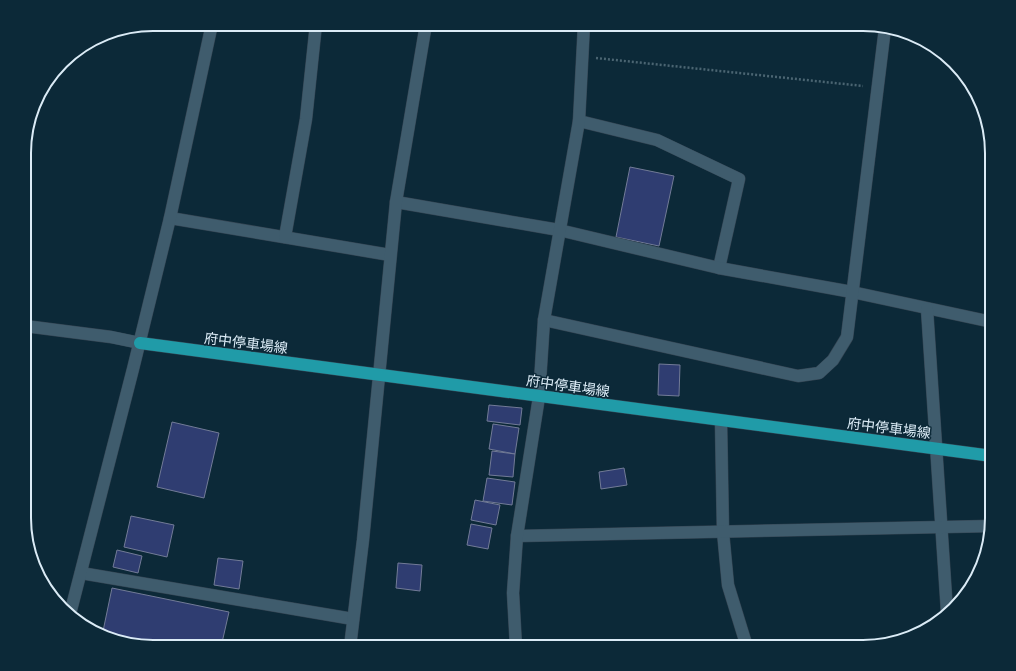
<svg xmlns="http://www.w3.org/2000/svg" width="1016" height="671" viewBox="0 0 1016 671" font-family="Roboto,'Noto Sans JP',sans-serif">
<rect width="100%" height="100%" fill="#0c2938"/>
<g fill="#2f3d71" stroke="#727b97">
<path d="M 630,167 L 674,176 L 659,246 L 616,237 Z"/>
<path d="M 659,364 L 680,365 L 679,396 L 658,395 Z"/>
<path d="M 489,405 L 522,408 L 520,425 L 487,421 Z"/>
<path d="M 172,422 L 219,433 L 204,498 L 157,487 Z"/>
<path d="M 493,424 L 519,428 L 515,454 L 489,449 Z"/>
<path d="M 492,451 L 515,454 L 513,477 L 489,475 Z"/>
<path d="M 624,468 L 627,485 L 601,489 L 599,472 Z"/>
<path d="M 487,478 L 515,482 L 512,505 L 483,501 Z"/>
<path d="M 475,500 L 500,505 L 496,525 L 471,520 Z"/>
<path d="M 131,516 L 174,525 L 167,557 L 124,547 Z"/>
<path d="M 471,524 L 492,528 L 488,549 L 467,545 Z"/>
<path d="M 117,550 L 142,556 L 138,573 L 113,567 Z"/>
<path d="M 218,558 L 243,561 L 239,589 L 214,585 Z"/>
<path d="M 398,563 L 422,565 L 420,591 L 396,588 Z"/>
<path d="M 112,588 L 229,612 L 221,647 L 153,647 L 112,640 L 102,636 Z"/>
</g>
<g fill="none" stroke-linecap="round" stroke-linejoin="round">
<g stroke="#354553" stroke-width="13">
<g id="minor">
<path d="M 579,121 L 657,140 L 739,179 L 719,268"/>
<path d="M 396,202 L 559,230 L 719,268 L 852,292 L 992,322"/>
<path d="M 170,218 L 390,255"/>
<path d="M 285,237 L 306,119 L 316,24"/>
<path d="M 927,309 L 947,612"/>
<path d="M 544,320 L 798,376 L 819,373 L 833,360 L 847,337 L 885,28"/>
<path d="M 25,326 L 111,337 L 140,343"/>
<path d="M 721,421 L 723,532 L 728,585 L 747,647"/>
<path d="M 517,536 L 992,526"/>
<path d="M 81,573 L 353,619"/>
<path d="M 70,614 L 133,369 L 170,218 L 212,24"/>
<path d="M 350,647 L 363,540 L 396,202 L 426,24"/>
<path d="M 516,647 L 513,593 L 517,536 L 539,397 L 544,320 L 579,121 L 584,24"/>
</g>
</g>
<g stroke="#354553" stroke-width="13">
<path id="major" d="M 140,343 L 992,456"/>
</g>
<path stroke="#4b6572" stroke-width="2.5" stroke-dasharray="2 2" stroke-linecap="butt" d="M 596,58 L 863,86"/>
<use href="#minor" stroke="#3f5c6d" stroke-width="12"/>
<use href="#major" stroke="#209ba8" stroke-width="12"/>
</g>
<g text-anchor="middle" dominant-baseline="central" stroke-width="3" stroke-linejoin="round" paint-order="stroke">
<g font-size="14" fill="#dbebf6" stroke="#0c2938">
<text transform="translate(246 343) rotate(7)">府中停車場線</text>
<text transform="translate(568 386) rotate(8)">府中停車場線</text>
<text transform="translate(889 428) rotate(7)">府中停車場線</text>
</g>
</g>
<path d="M0 0H1016V671H0ZM153 31H863A122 122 0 0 1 985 153V518A122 122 0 0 1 863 640H153A122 122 0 0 1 31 518V153A122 122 0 0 1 153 31Z" fill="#0c2938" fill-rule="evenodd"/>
<path fill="none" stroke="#dbebf6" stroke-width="2" d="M153 31H863A122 122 0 0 1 985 153V518A122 122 0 0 1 863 640H153A122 122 0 0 1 31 518V153A122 122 0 0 1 153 31Z"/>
</svg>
